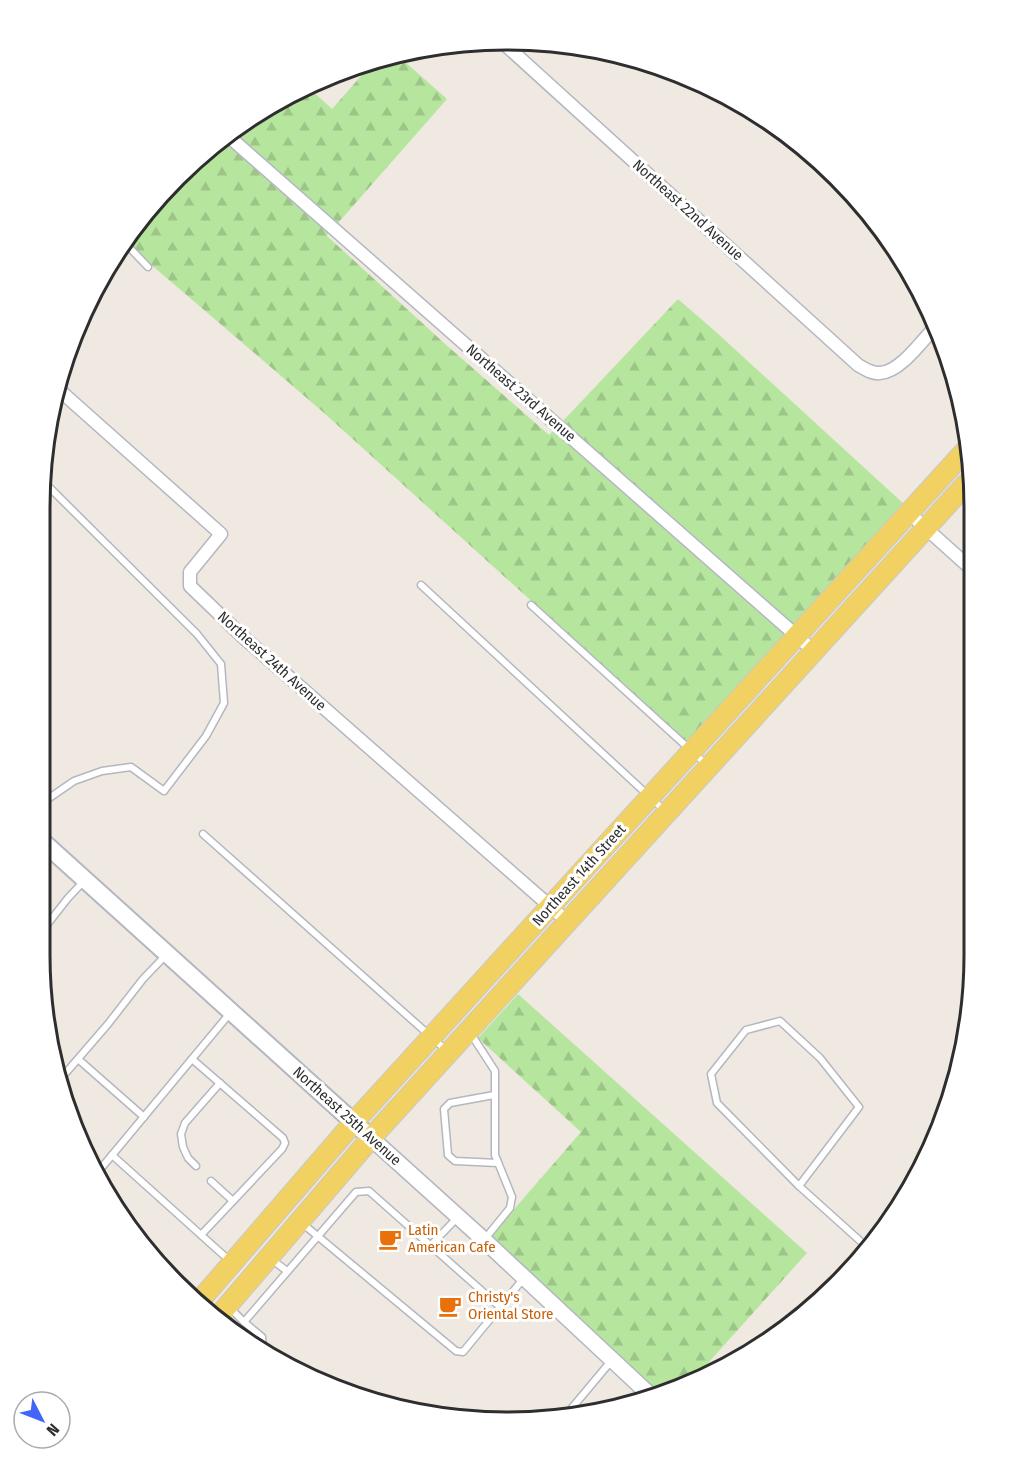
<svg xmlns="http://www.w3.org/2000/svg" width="1013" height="1462" viewBox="0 0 1013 1462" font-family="'Fira Sans Condensed',sans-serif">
<defs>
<pattern id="forest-firs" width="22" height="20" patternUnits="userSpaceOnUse" patternTransform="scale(1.5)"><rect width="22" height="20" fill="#b6e59e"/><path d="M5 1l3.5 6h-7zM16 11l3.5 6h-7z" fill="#9dc588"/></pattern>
</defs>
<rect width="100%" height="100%" fill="#efe9e1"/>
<g fill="url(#forest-firs)">
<path d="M 396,54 L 447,99 L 338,223 L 232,130 L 247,118 L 307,86 L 332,109 L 375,60 Z"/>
<path d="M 221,139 L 328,233 L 327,236 L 338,246 L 444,343 L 549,435 L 553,431 L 786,636 L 689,743 L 668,725 L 323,412 L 127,244 L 176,176 Z"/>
<path d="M 678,299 L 716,332 L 905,505 L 795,626 L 563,421 Z"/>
<path d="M 518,994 L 807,1253 L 691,1382 L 658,1393 L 491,1236 L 581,1132 L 478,1038 Z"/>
</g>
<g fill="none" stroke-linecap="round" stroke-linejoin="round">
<g stroke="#b4b7c1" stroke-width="9">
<g id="service">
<path d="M 127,245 L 148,267"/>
<path d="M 421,585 L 665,811"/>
<path d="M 531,605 L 707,765"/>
<path d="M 42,803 L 74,781 L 102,771 L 131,767 L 164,791 L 206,736 L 224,703 L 221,664 L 197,634 L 47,485"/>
<path d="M 203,834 L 446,1050"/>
<path d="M 39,935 L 68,898 L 85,880"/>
<path d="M 780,1021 L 820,1058 L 859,1107 L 799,1186 L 717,1103 L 711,1074 L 746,1030 Z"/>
<path d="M 471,1034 L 495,1071 L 495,1155 L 512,1197 L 510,1208 L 484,1240"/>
<path d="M 78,1059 L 144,1117"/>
<path d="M 192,1059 L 283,1138 L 285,1143 L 282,1149 L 201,1235"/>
<path d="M 58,1082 L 108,1024 L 143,979 L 166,955"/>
<path d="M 494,1095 L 450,1103 L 444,1109 L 448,1155 L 455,1161 L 498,1163"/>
<path d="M 112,1155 L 230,1261"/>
<path d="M 196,1166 L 188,1158 L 183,1147 L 181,1134 L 185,1123 L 220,1083"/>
<path d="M 98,1172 L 231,1012"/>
<path d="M 211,1181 L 233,1201"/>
<path d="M 799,1186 L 868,1248"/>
<path d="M 303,1224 L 456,1351 L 463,1352 L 524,1278"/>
<path d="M 431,1245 L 458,1217"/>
<path d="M 271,1259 L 287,1271"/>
<path d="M 229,1307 L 244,1322 L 356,1192 L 369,1191 L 500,1307"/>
<path d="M 244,1322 L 262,1337 L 263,1347"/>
<path d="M 566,1415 L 612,1360"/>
</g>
</g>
<g stroke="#b4b7c1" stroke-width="15">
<g id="minor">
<path d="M 500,40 L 858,365 C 865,369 872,374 880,373 C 900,372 922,341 935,327"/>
<path d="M 226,134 L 815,652"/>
<path d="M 57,388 L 221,534 L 190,572 L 190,586 L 242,636 L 568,922"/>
<path d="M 909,513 L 968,566"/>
</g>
</g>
<g stroke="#b4b7c1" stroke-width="18">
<path id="tertiary" d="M 371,1138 L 484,1240 L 651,1396"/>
</g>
<g stroke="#b4b7c1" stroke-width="20">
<path id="secondary" d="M 41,840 L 371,1138"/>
</g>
<g stroke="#c9c9c9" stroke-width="22">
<g id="primary">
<path d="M 196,1305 L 354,1122 L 966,450"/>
<path d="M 217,1318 L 371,1138 L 966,484"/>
</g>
</g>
<use href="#service" stroke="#fff" stroke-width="6"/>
<use href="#minor" stroke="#fff" stroke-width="12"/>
<use href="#tertiary" stroke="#fff" stroke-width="15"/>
<use href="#secondary" stroke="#fff" stroke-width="16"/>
<use href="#primary" stroke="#f2d163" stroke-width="20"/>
</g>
<defs>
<g id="cafe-bare" transform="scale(1.8)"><path d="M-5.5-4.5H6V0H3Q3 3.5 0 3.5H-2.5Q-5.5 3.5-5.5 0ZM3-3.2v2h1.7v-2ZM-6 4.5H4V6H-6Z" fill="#e8710a" stroke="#fff" stroke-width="2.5" paint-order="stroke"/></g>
</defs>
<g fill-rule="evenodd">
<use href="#cafe-bare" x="390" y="1239"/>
<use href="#cafe-bare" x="450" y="1306"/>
</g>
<g text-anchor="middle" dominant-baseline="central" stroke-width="6" stroke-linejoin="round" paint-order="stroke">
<g font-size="15" fill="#2e2e2e" stroke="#fff">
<text transform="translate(688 210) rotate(42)">Northeast 22nd Avenue</text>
<text transform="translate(521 393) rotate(41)">Northeast 23rd Avenue</text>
<text transform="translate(272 661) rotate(42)">Northeast 24th Avenue</text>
<text transform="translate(579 875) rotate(-48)">Northeast 14th Street</text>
<text transform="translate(347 1116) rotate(42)">Northeast 25th Avenue</text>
</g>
<g font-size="15" fill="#c56008" stroke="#fff" text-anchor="start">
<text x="408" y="1230">Latin<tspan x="408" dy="17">American Cafe</tspan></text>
<text x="468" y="1297">Christy's<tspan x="468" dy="17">Oriental Store</tspan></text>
</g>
</g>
<path d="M0 0H1013V1462H0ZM507 50H507A457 457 0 0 1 964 507V955A457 457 0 0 1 507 1412H507A457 457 0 0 1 50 955V507A457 457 0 0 1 507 50Z" fill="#fff" fill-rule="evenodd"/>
<path fill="none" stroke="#2e2e2e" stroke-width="3" d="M507 50H507A457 457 0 0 1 964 507V955A457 457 0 0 1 507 1412H507A457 457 0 0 1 50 955V507A457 457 0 0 1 507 50Z"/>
<g transform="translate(42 1420) rotate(132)"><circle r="28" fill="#ffffff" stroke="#ababab" stroke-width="1.5"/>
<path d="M0-4.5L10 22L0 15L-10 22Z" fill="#4264fb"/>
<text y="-9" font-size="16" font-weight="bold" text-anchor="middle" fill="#2e2e2e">N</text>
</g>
</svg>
